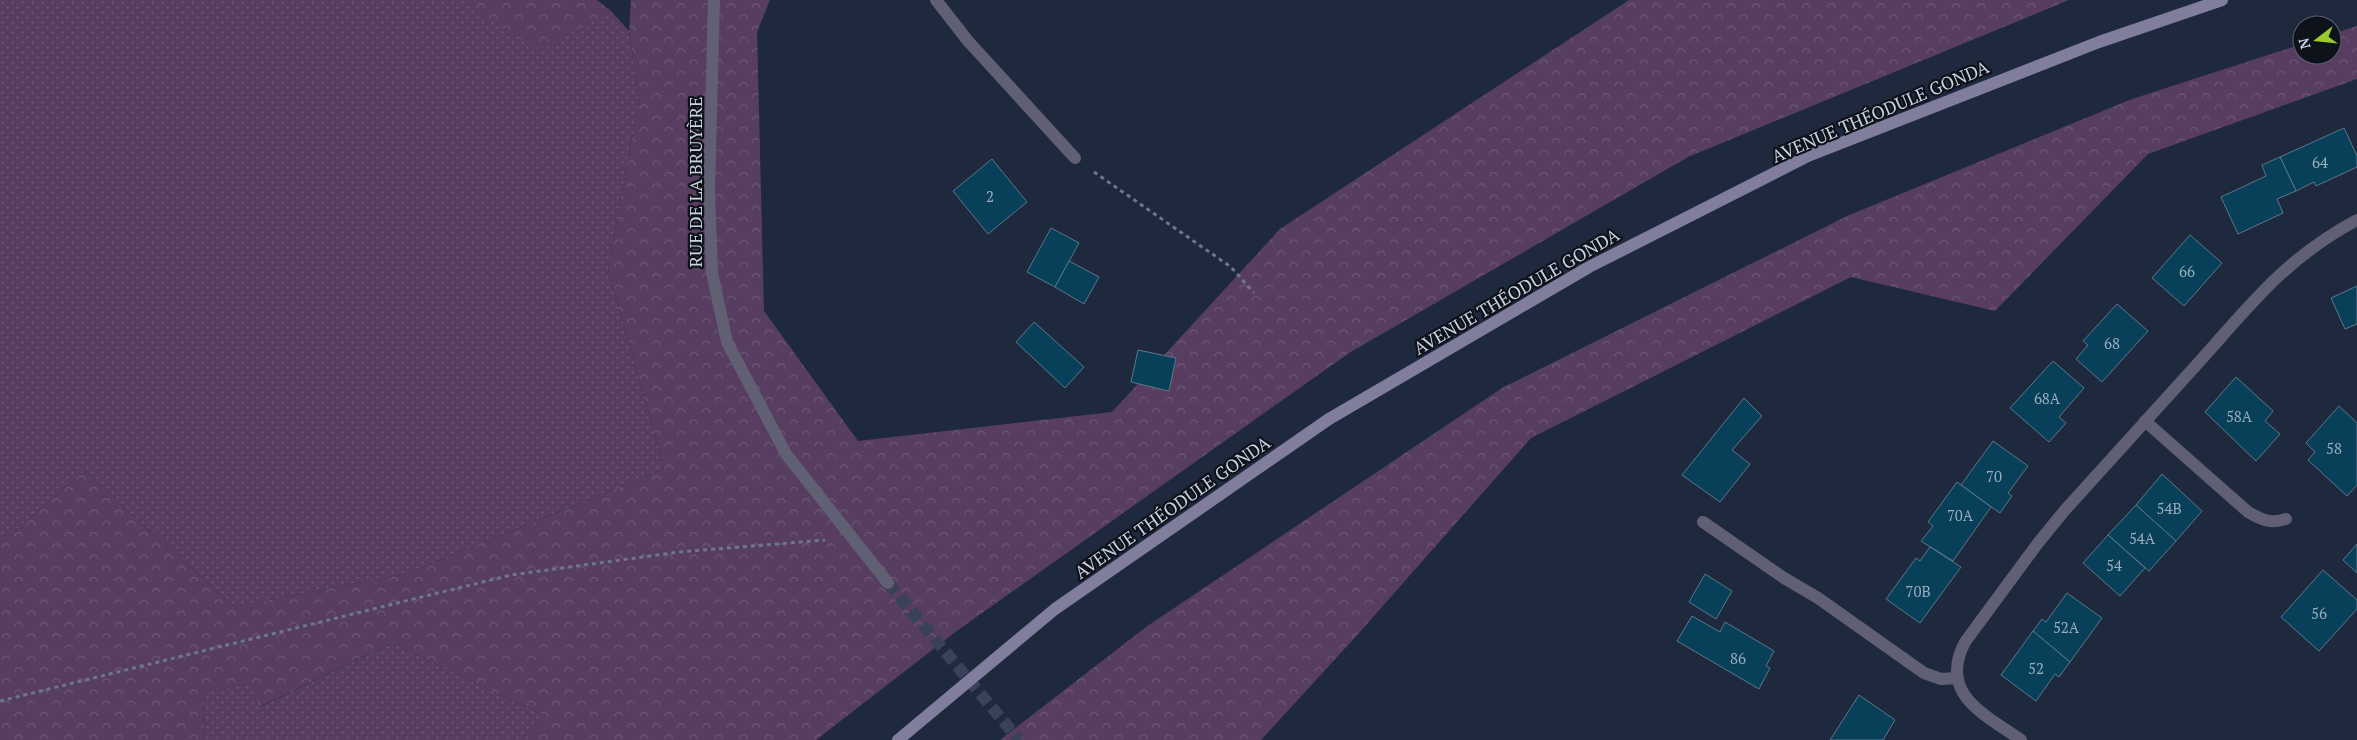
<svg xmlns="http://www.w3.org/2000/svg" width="2357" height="740" viewBox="0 0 2357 740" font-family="'PT Serif',serif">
<defs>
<pattern id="green-dots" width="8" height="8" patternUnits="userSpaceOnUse" patternTransform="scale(1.25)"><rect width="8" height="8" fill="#573d5f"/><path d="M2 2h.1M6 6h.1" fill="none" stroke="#6e5876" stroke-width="1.8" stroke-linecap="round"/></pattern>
<pattern id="forest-crowns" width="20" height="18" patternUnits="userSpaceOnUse" patternTransform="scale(1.25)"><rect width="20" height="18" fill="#573d5f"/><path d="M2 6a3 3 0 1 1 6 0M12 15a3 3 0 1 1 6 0" fill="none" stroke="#6e5876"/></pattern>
</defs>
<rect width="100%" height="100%" fill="#1f293e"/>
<g fill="url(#green-dots)">
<path d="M 0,0 L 472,0 L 473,10 L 585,25 L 611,11 L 629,31 L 639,101 L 608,268 L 664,469 L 408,573 L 234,607 L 85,471 L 0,543 Z"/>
<path d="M 392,643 L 541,714 L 529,740 L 204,740 L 203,693 L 252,683 L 260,707 Z"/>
</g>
<g fill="url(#forest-crowns)">
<path d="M 472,0 L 597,0 L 611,11 L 541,50 L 472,10 Z"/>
<path d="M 631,0 L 770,0 L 757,32 L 764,311 L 858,441 L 1112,412 L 1280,229 L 1629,0 L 2069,0 L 1688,157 L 1349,353 L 958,630 L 816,740 L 529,740 L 541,714 L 392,643 L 259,707 L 252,683 L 203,693 L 204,740 L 0,740 L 0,543 L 85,471 L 234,607 L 408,573 L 664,469 L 608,268 L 639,101 L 629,31 Z"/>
<path d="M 2357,26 L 2357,79 L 2148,154 L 1995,311 L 1851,277 L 1531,438 L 1359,633 L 1261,740 L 1000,740 L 1146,627 L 1502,388 L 1847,216 L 2132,99 L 2302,44 L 2302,55 L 2332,55 L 2332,34 Z"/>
</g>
<g fill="#08405a" stroke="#5c7788">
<path d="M 2344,128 L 2357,156 L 2357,167 L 2316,186 L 2314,182 L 2296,191 L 2280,157 Z"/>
<path d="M 2280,157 L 2296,191 L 2277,199 L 2283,213 L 2238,234 L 2221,197 L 2266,176 L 2262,165 Z"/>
<path d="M 992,159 L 1027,202 L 988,234 L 953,191 Z"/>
<path d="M 1051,228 L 1079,243 L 1055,287 L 1027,272 Z"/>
<path d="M 2190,235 L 2222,263 L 2184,306 L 2152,278 Z"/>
<path d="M 1069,261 L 1099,277 L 1084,304 L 1055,287 Z"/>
<path d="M 2357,286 L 2357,324 L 2345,329 L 2331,298 Z"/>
<path d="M 2117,304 L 2148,331 L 2102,382 L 2076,359 L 2088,345 L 2083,341 Z"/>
<path d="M 1034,322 L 1084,367 L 1065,388 L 1016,342 Z"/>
<path d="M 1138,350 L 1176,358 L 1169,391 L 1131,382 Z"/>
<path d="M 2053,361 L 2084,388 L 2059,417 L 2066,423 L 2049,442 L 2010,408 Z"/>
<path d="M 2236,377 L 2273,411 L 2265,421 L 2280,434 L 2256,461 L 2205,412 Z"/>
<path d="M 1744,398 L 1762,416 L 1732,450 L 1750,464 L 1720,502 L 1682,475 Z"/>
<path d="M 2339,406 L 2357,423 L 2357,485 L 2347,496 L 2308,460 L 2315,452 L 2306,443 Z"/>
<path d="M 1993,441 L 2028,466 L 2008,493 L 2012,496 L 2000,513 L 1961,485 Z"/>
<path d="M 2162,474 L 2202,511 L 2176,541 L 2136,505 Z"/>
<path d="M 1957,482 L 1991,507 L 1953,561 L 1921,541 L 1933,526 L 1928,522 Z"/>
<path d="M 2136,505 L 2176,541 L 2149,571 L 2108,535 Z"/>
<path d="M 2108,535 L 2145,568 L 2120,596 L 2083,563 Z"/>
<path d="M 2357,544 L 2357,573 L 2343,560 Z"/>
<path d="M 1930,547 L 1961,567 L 1920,623 L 1886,599 L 1916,558 L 1920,561 Z"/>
<path d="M 2323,570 L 2357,600 L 2357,609 L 2319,651 L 2281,617 Z"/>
<path d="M 1705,574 L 1732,591 L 1716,619 L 1689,602 Z"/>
<path d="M 2067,593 L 2102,618 L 2070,662 L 2033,631 L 2042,619 L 2046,622 Z"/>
<path d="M 1692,616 L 1720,632 L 1725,622 L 1774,651 L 1766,666 L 1770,668 L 1759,689 L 1677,641 Z"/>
<path d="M 2033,631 L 2070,662 L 2059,677 L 2055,674 L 2036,701 L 2001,675 Z"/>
<path d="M 1859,695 L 1895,720 L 1883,740 L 1830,740 Z"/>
</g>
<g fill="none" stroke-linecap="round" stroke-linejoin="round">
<path stroke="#394256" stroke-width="12" stroke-dasharray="12 6" stroke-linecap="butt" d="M 888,583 L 1019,740"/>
<g stroke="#6e7789" stroke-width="3" stroke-dasharray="4 4" stroke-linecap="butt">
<path d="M 1094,172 L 1231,267 L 1254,293"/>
<path d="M 0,701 L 511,575 L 679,552 L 825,540"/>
</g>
<path stroke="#615f73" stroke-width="12" d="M 1703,522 L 1784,578 L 1818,598 L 1924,673 L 1941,679 L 1956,678"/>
<g stroke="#615f73" stroke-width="12">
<path d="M 714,0 L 709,189 L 712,273 L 727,342 L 786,454 L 888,583"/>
<path d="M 936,0 L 968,41 L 1075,158"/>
<path d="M 2145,421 L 2248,512 C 2262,520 2270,524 2286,519"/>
<path d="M 2021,740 C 1984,714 1938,694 1965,642 L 2038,543 L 2065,510 C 2110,460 2155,410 2200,361 C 2252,303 2286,258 2357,220"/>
</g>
<path stroke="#817d9c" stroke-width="12" d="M 898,740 L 1055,609 L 1329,419 L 1589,267 L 1808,156 L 2099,42 L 2222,0"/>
</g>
<g text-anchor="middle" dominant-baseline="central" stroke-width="4.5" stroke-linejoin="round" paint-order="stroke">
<g font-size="15" fill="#9aaebe">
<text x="2320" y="162">64</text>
<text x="990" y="196">2</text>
<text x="2187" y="271">66</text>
<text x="2112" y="343">68</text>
<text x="2047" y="398">68A</text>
<text x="2239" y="416">58A</text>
<text x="2334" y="448">58</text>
<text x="1994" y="476">70</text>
<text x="2169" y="508">54B</text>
<text x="1960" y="515">70A</text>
<text x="2142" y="538">54A</text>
<text x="2114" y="565">54</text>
<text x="1918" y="591">70B</text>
<text x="2319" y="613">56</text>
<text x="2066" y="627">52A</text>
<text x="1738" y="658">86</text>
<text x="2036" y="668">52</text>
</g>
<g font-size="18" fill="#cbd2e0" stroke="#0d121b">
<text transform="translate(1880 111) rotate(-23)">AVENUE THÉODULE GONDA</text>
<text transform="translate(695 182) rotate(-90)">RUE DE LA BRUYÈRE</text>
<text transform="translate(1516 291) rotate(-30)">AVENUE THÉODULE GONDA</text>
<text transform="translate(1172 507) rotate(-35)">AVENUE THÉODULE GONDA</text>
</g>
</g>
<g transform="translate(2317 40) rotate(254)"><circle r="24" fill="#0d121b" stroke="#595f6a"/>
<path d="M0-4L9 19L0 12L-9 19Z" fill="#9bcb33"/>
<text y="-8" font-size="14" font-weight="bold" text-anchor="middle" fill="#cbd2e0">N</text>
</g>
</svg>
